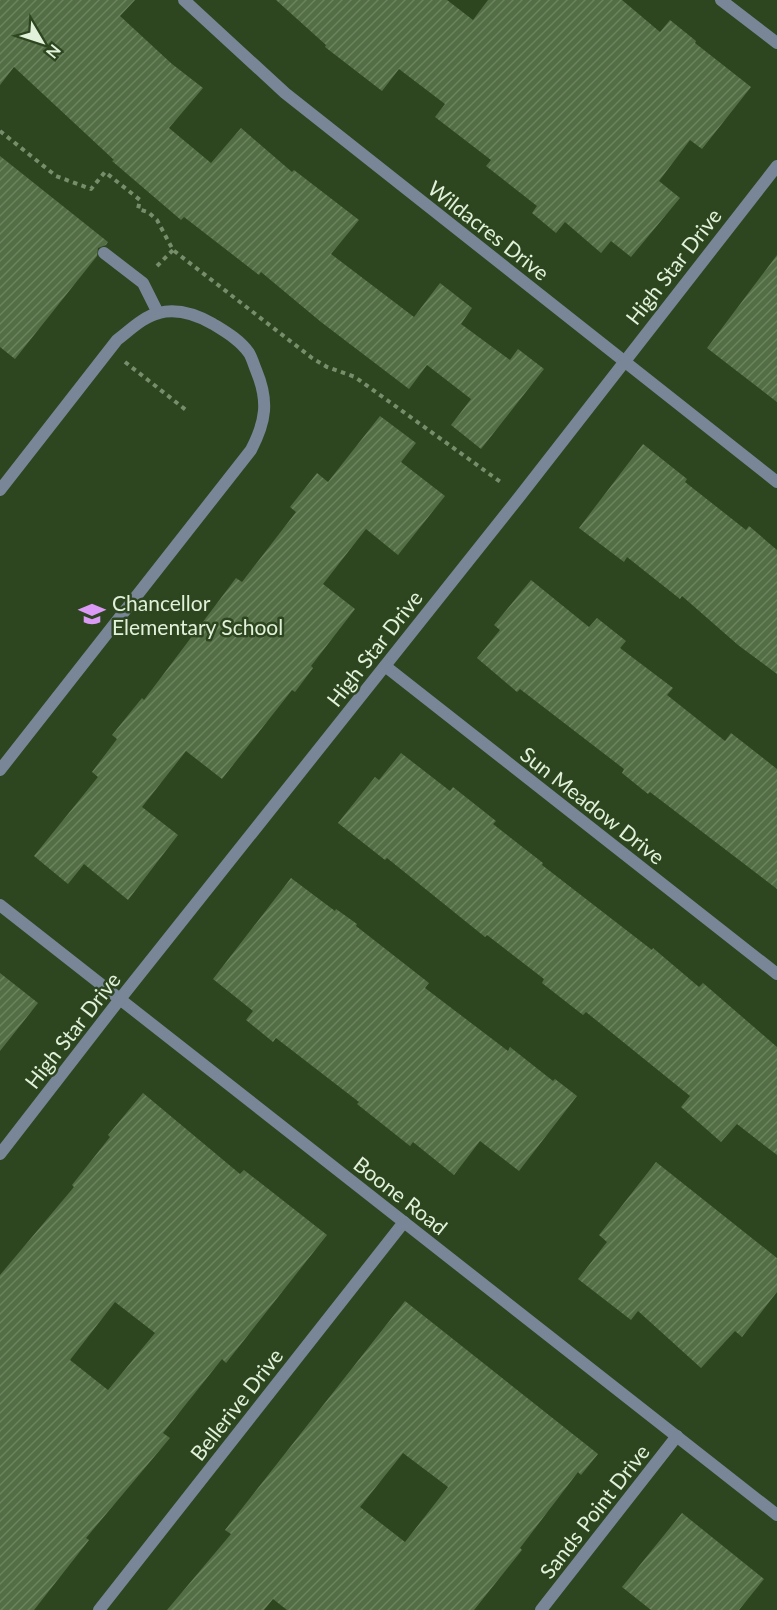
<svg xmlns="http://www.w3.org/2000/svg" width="777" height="1610" viewBox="0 0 777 1610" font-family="Lato,sans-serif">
<defs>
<pattern id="building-hatch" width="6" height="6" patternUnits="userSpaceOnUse" patternTransform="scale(1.5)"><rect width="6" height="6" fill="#536e45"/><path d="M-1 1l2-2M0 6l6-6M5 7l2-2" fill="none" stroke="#6b835f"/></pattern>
</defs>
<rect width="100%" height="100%" fill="#2d461f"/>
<g fill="url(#building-hatch)" fill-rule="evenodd">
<path d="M 0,0 L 135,0 L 120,16 L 172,64 L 203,88 L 169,128 L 211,163 L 241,128 L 292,172 L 294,170 L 359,220 L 331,254 L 414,317 L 440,283 L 472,308 L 461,324 L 510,360 L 518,349 L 544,369 L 481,449 L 451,425 L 471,399 L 427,365 L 409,389 L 321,322 L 261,272 L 259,275 L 184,217 L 181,220 L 112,161 L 114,160 L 14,67 L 0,85 Z"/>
<path d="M 276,0 L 447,0 L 473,20 L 488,0 L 622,0 L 660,32 L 670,20 L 696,41 L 695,43 L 751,87 L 702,149 L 690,140 L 659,181 L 680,198 L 631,257 L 611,241 L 601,253 L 565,222 L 556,233 L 532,213 L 537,206 L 486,166 L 491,160 L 435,117 L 445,104 L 399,69 L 382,91 L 325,47 L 326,45 Z"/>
<path d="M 0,156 L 108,242 L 106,245 L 98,248 L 97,256 L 15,359 L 0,347 Z"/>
<path d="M 777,255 L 777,402 L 707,348 Z"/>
<path d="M 380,416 L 416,443 L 401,462 L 445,496 L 398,555 L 366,529 L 323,584 L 355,609 L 311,666 L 313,668 L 295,692 L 292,690 L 222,779 L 186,751 L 142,807 L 178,835 L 128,900 L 84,864 L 68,884 L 34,856 L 98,777 L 92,772 L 117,739 L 112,735 L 142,698 L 144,700 L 236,578 L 242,582 L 296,512 L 290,507 L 317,473 L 328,482 Z"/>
<path d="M 643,444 L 687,479 L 685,482 L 746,530 L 749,526 L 777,550 L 777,674 L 738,645 L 682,596 L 680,599 L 627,557 L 624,562 L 579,528 Z"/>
<path d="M 531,580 L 589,627 L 597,618 L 626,641 L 620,648 L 673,688 L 667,695 L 725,741 L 731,733 L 777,769 L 777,889 L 650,792 L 648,794 L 622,773 L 624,769 L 520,689 L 517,692 L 477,658 L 500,630 L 494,625 Z"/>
<path d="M 401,753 L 450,791 L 453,787 L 496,821 L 493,824 L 543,863 L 542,865 L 652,950 L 653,948 L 699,987 L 703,983 L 777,1047 L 777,1155 L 737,1124 L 721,1142 L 681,1107 L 690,1096 L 586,1012 L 583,1015 L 542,983 L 544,979 L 487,935 L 485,937 L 387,858 L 385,860 L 338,823 L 375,777 L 379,780 Z"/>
<path d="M 291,878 L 335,911 L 336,909 L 357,924 L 356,926 L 429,983 L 425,988 L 508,1051 L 510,1047 L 553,1081 L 555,1079 L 577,1096 L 519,1171 L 480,1141 L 454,1175 L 413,1142 L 410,1146 L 357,1104 L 359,1102 L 276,1038 L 273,1042 L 246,1020 L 253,1011 L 213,979 Z"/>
<path d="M 0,973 L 38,1003 L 0,1051 Z"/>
<path d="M 143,1093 L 240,1174 L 244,1170 L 327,1235 L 226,1363 L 222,1359 L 163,1433 L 170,1438 L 86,1538 L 89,1540 L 34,1610 L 0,1610 L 0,1275 L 74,1187 L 72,1185 L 110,1137 L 108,1135 ZM 115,1302 L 155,1333 L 108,1390 L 70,1360 Z"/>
<path d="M 656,1162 L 777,1258 L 777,1292 L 742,1337 L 735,1331 L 701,1368 L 638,1311 L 631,1320 L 578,1279 L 607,1242 L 599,1235 Z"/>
<path d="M 405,1301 L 598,1454 L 581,1475 L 578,1472 L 520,1548 L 522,1550 L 474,1610 L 287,1610 L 273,1599 L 264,1610 L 167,1610 L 231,1534 L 225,1530 ZM 403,1453 L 448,1487 L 405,1542 L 360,1507 Z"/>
<path d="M 682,1513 L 764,1579 L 739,1610 L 651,1610 L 622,1587 Z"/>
</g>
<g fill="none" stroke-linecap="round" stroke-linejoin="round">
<g stroke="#788d6c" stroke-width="4" stroke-dasharray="4.5 4.5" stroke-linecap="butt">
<path d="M 0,131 L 56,176 L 91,189 L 105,172 L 140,200 L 138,209 L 148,212 L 157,220 L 173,250 L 312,358 L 327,367 L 355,377 L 502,483"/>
<path d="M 157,266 L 173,250"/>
<path d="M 125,362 L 186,410"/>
</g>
<g stroke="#788698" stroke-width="12">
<path d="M 104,253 L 143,283 L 158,313"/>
<path d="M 0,490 L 117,340 C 129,331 144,316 159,313 C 178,308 197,315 213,324 C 226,332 240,340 249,353 C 252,358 254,365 256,370 C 269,401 266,421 251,450 L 0,770"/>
</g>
<g stroke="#788698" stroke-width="12">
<path d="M 184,0 L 285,93 L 777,482"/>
<path d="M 721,0 L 777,43"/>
<path d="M 385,666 L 777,974"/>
<path d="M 99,1610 L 404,1222"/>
<path d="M 541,1610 L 677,1436"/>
</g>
<g stroke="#788698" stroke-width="12">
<path d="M 0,905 L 777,1515"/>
<path d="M 0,1154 L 120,999 L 520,496 L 777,166"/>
</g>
</g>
<defs>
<g id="school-bare" transform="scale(2.07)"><path d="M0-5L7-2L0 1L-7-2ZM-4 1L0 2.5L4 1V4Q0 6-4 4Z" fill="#da9af6" stroke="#2d461f" stroke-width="2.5" paint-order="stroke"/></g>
</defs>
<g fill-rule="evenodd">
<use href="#school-bare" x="92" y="614"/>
</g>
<g text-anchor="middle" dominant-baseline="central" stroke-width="5" stroke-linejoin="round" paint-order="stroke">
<g font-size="21" fill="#e2f1da" stroke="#2d461f">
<text transform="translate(489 230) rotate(38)">Wildacres Drive</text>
<text transform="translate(673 266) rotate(-52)">High Star Drive</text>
<text transform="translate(374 648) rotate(-52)">High Star Drive</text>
<text transform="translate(593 805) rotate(38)">Sun Meadow Drive</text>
<text transform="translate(72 1030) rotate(-52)">High Star Drive</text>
<text transform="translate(401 1195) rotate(38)">Boone Road</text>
<text transform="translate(236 1404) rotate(-52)">Bellerive Drive</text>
<text transform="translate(594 1511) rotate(-52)">Sands Point Drive</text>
</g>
<g font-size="21" fill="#e2f1da" stroke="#2d461f" text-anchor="start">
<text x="112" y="602">Chancellor<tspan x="112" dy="24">Elementary School</tspan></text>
</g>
</g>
<g transform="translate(42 42) rotate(129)" stroke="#2d461f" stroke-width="4.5" paint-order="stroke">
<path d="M0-4.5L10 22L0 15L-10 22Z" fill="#e2f1da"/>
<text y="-9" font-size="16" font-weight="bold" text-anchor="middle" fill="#e2f1da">N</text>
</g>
</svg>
